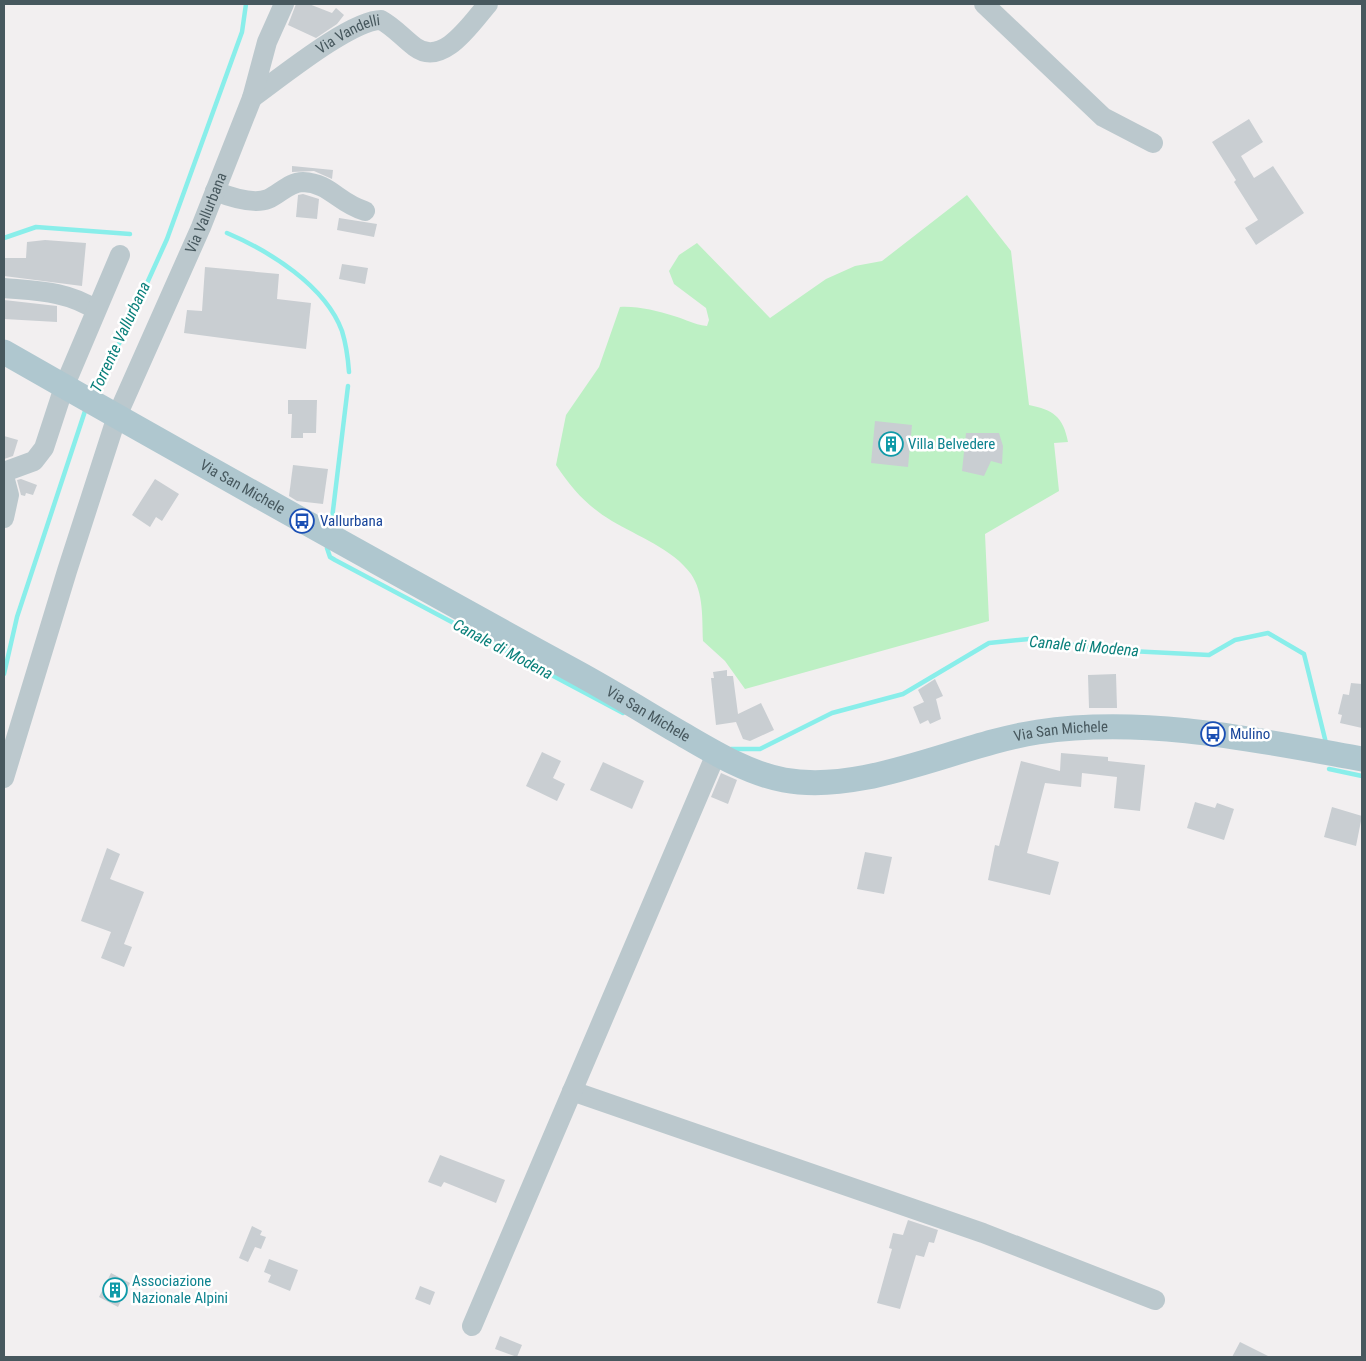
<svg xmlns="http://www.w3.org/2000/svg" width="1366" height="1361" viewBox="0 0 1366 1361" font-family="'Roboto Condensed',sans-serif">
<rect width="100%" height="100%" fill="#f2eff0"/>
<path fill="#bdf0c4" d="M 967,195 L 1011,251 L 1029,405 C 1053,410 1063,416 1068,442 L 1054,443 L 1059,491 L 985,534 L 989,621 L 745,689 L 725,661 L 703,641 C 702,619 704,593 691,574 C 673,549 637,536 612,521 C 587,506 572,489 556,465 L 566,415 L 599,367 L 620,307 C 638,306 657,311 674,316 C 688,320 692,324 707,326 L 709,320 L 706,308 L 674,284 L 669,271 L 679,255 L 697,243 L 770,318 L 826,279 L 855,266 L 882,261 Z"/>
<g fill="none" stroke-linecap="round" stroke-linejoin="round">
<g stroke="#89eeea" stroke-width="4.5">
<path d="M 227,233 C 269,251 325,285 342,331 C 346,344 348,358 349,372"/>
<path d="M 4,238 L 36,227 L 130,234"/>
<path d="M 93,395 L 124,334 L 167,239 L 242,32 L 246,4"/>
<path d="M 331,527 L 348,386"/>
<path d="M 327,548 L 330,557 L 335,560 L 623,713"/>
<path d="M 4,674 L 17,617 L 86,408"/>
<path d="M 731,749 L 760,749 L 832,713 L 903,694 L 989,643 L 1029,639 L 1110,650 L 1209,655 L 1235,640 L 1268,633 L 1304,654 L 1326,743"/>
<path d="M 1329,769 L 1362,776"/>
</g>
</g>
<g fill="#c9ced2">
<path d="M 296,4 L 309,4 L 332,13 L 336,8 L 344,15 L 337,24 L 316,38 L 288,25 Z"/>
<path d="M 1249,119 L 1263,142 L 1241,156 L 1254,178 L 1273,166 L 1304,213 L 1256,245 L 1245,228 L 1258,220 L 1234,182 L 1236,180 L 1212,142 Z"/>
<path d="M 292,166 L 333,170 L 332,179 L 314,171 L 292,172 Z"/>
<path d="M 303,194 L 319,199 L 317,219 L 296,217 L 298,195 Z"/>
<path d="M 339,218 L 377,224 L 374,237 L 337,230 Z"/>
<path d="M 45,240 L 86,243 L 82,286 L 4,276 L 4,258 L 26,258 L 27,242 Z"/>
<path d="M 342,264 L 368,268 L 365,284 L 339,279 Z"/>
<path d="M 205,267 L 279,274 L 277,299 L 311,303 L 306,349 L 184,333 L 187,310 L 202,311 Z"/>
<path d="M 4,300 L 57,306 L 57,322 L 4,319 Z"/>
<path d="M 288,400 L 317,400 L 316,433 L 303,433 L 303,438 L 291,438 L 292,414 L 288,414 Z"/>
<path d="M 875,421 L 912,425 L 908,467 L 871,463 Z"/>
<path d="M 966,433 L 999,433 L 1003,446 L 1002,464 L 991,461 L 984,476 L 962,471 Z"/>
<path d="M 4,436 L 18,440 L 13,456 L 4,459 Z"/>
<path d="M 293,465 L 328,469 L 323,504 L 297,501 L 289,496 Z"/>
<path d="M 21,479 L 37,485 L 33,495 L 26,493 L 25,496 L 21,495 L 17,480 Z"/>
<path d="M 155,479 L 179,494 L 162,521 L 156,517 L 150,527 L 132,515 Z"/>
<path d="M 727,670 L 727,676 L 733,676 L 738,714 L 761,703 L 774,730 L 750,741 L 743,739 L 736,722 L 716,725 L 711,678 L 714,678 L 713,672 Z"/>
<path d="M 1116,674 L 1117,708 L 1089,708 L 1088,675 Z"/>
<path d="M 935,679 L 943,696 L 936,699 L 941,719 L 930,724 L 928,720 L 920,724 L 913,707 L 924,702 L 918,690 Z"/>
<path d="M 1351,683 L 1362,684 L 1362,728 L 1340,723 L 1342,715 L 1338,714 L 1343,694 L 1349,695 Z"/>
<path d="M 542,752 L 561,761 L 553,778 L 565,784 L 557,801 L 526,786 Z"/>
<path d="M 1061,753 L 1108,757 L 1108,761 L 1145,765 L 1140,811 L 1114,808 L 1117,777 L 1082,773 L 1081,787 L 1045,783 L 1027,853 L 1059,862 L 1050,895 L 988,880 L 995,845 L 999,846 L 1021,761 L 1060,771 Z"/>
<path d="M 603,762 L 644,781 L 632,809 L 590,790 Z"/>
<path d="M 721,773 L 737,780 L 728,804 L 711,797 Z"/>
<path d="M 1195,802 L 1215,808 L 1217,803 L 1234,809 L 1224,840 L 1187,828 Z"/>
<path d="M 1332,807 L 1362,816 L 1356,846 L 1324,837 Z"/>
<path d="M 107,848 L 120,854 L 110,879 L 144,892 L 124,944 L 132,947 L 124,967 L 101,958 L 111,932 L 81,921 Z"/>
<path d="M 865,852 L 892,857 L 884,894 L 857,889 Z"/>
<path d="M 440,1155 L 505,1180 L 496,1203 L 444,1182 L 441,1187 L 428,1182 Z"/>
<path d="M 908,1220 L 938,1230 L 934,1243 L 929,1242 L 924,1257 L 916,1255 L 900,1309 L 877,1303 L 892,1249 L 889,1248 L 893,1233 L 903,1235 Z"/>
<path d="M 252,1226 L 262,1231 L 260,1235 L 266,1237 L 261,1249 L 255,1247 L 248,1262 L 239,1258 Z"/>
<path d="M 269,1259 L 298,1270 L 290,1291 L 268,1282 L 271,1275 L 264,1272 Z"/>
<path d="M 111,1273 L 130,1283 L 118,1307 L 99,1297 Z"/>
<path d="M 420,1286 L 435,1292 L 430,1305 L 415,1299 Z"/>
<path d="M 500,1336 L 522,1345 L 517,1357 L 495,1349 Z"/>
<path d="M 1240,1342 L 1270,1357 L 1232,1357 Z"/>
</g>
<g fill="none" stroke-linecap="round" stroke-linejoin="round">
<g stroke="#bbc8cd" stroke-width="20">
<path d="M 984,4 L 1103,117 L 1153,143"/>
<path id="s1" d="M 252,98 C 280,78 351,20 381,20 C 394,27 403,38 415,47 C 443,68 472,22 488,4"/>
<path d="M 215,191 C 230,197 253,205 268,199 C 280,194 289,182 303,182 C 330,183 338,203 365,211"/>
<path d="M 4,288 C 37,291 67,291 96,310"/>
<path d="M 4,472 L 34,461 L 44,448 L 64,387 L 120,255"/>
<path d="M 4,476 L 9,495 L 4,518"/>
<path id="s2" d="M 4,778 L 67,571 L 117,416 L 201,227 L 252,98 L 267,42 L 284,4"/>
<path d="M 572,1091 L 983,1233 L 1155,1300"/>
<path d="M 472,1326 L 716,754"/>
</g>
<path stroke="#afc7cf" stroke-width="25" id="s3" d="M 4,352 C 193,460 383,566 574,671 C 609,690 643,711 677,731 C 710,750 746,773 784,780 C 865,795 958,744 1038,732 C 1146,716 1257,740 1362,759"/>
</g>
<defs>
<g id="building-ring" transform="scale(1.25)"><circle r="9.5" fill="#fff" stroke="#0f9aa8" stroke-width="1.5"/><path d="M-4-6H4V6H1V3H-1V6H-4ZM-2.5-4.3h1.7v1.8h-1.7ZM.8-4.3h1.7v1.8H.8ZM-2.5-1h1.7V.8h-1.7ZM.8-1h1.7V.8H.8Z" fill="#0f9aa8"/></g>
<g id="bus-ring" transform="scale(1.25)"><circle r="9.5" fill="#fff" stroke="#1a4fb4" stroke-width="1.5"/><path d="M-5-6H5V4H4V6H2V4H-2V6H-4V4H-5ZM-3.5-4V0h7V-4ZM-3.5 1.2v1.5H-2V1.2ZM2 1.2v1.5H3.5V1.2Z" fill="#1a4fb4"/></g>
</defs>
<g fill-rule="evenodd">
<use href="#building-ring" x="891" y="444"/>
<use href="#bus-ring" x="302" y="521"/>
<use href="#bus-ring" x="1213" y="734"/>
<use href="#building-ring" x="115" y="1290"/>
</g>
<g text-anchor="middle" dominant-baseline="central" stroke-width="5" stroke-linejoin="round" paint-order="stroke">
<g font-size="15" fill="#47585e" stroke="#fff">
<text stroke="none"><textPath href="#s1" startOffset="116">Via Vandelli</textPath></text>
<text stroke="none"><textPath href="#s2" startOffset="601">Via Vallurbana</textPath></text>
<text stroke="none"><textPath href="#s3" startOffset="274">Via San Michele</textPath></text>
<text stroke="none"><textPath href="#s3" startOffset="739">Via San Michele</textPath></text>
<text stroke="none"><textPath href="#s3" startOffset="1174">Via San Michele</textPath></text>
</g>
<g font-size="15" fill="#0d838f" stroke="#fff" text-anchor="start">
<text x="908" y="444">Villa Belvedere</text>
<text x="132" y="1281">Associazione<tspan x="132" dy="17">Nazionale Alpini</tspan></text>
</g>
<g font-size="15" fill="#164399" stroke="#fff" text-anchor="start">
<text x="320" y="521">Vallurbana</text>
<text x="1230" y="734">Mulino</text>
</g>
<g font-size="16" font-style="italic" fill="#0b807b" stroke="#fff">
<text transform="translate(120 337) rotate(-65)">Torrente Vallurbana</text>
<text transform="translate(1084 646) rotate(5)">Canale di Modena</text>
<text transform="translate(503 649) rotate(28)">Canale di Modena</text>
</g>
</g>
<rect width="1366" height="1361" fill="none" stroke="#47585e" stroke-width="10"/>
</svg>
